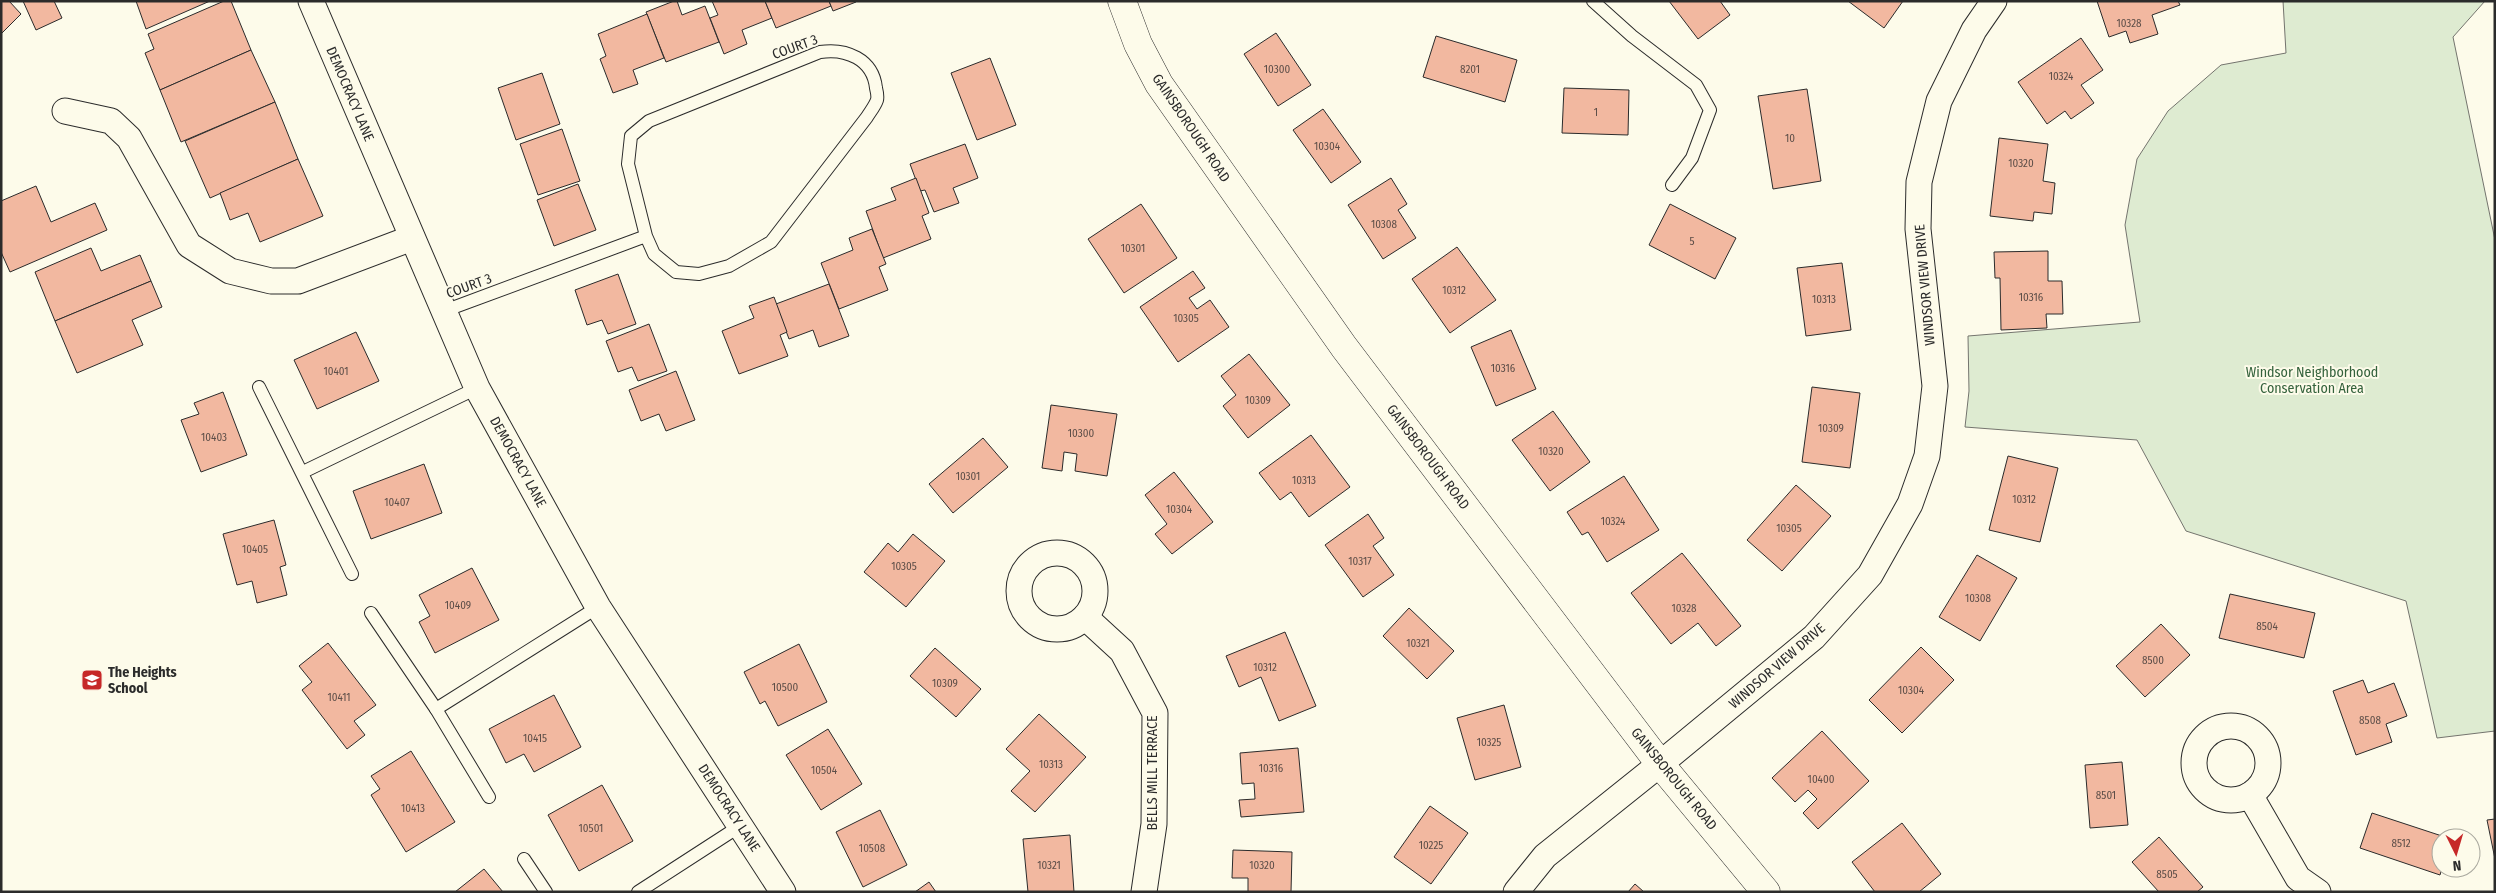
<svg xmlns="http://www.w3.org/2000/svg" width="2496" height="893" viewBox="0 0 2496 893" font-family="'Fira Sans Condensed',sans-serif">
<rect width="100%" height="100%" fill="#fdfbea"/>
<path fill="#deebd1" stroke="#74746e" d="M 2283,1 L 2485,1 L 2453,37 L 2495,240 L 2495,731 L 2437,738 L 2406,601 L 2186,531 L 2137,440 L 1965,427 L 1969,391 L 1968,336 L 2140,322 L 2125,225 L 2137,159 L 2168,111 L 2221,65 L 2286,53 Z"/>
<g fill="#f2b8a0" stroke="#2b2b2b">
<path d="M 1,1 L 9,1 L 21,14 L 1,34 Z"/>
<path d="M 23,1 L 54,1 L 62,18 L 36,30 Z"/>
<path d="M 136,1 L 210,1 L 146,29 Z"/>
<path d="M 224,1 L 231,1 L 251,50 L 160,90 L 145,53 L 154,49 L 148,34 Z"/>
<path d="M 674,1 L 677,1 L 682,15 L 705,6 L 719,42 L 666,62 L 646,12 Z"/>
<path d="M 712,1 L 765,1 L 772,18 L 742,30 L 747,44 L 724,54 L 710,18 L 718,15 Z"/>
<path d="M 765,1 L 829,1 L 831,6 L 776,28 Z"/>
<path d="M 829,1 L 856,1 L 856,2 L 833,11 Z"/>
<path d="M 1669,1 L 1720,1 L 1730,15 L 1698,39 Z"/>
<path d="M 1848,1 L 1903,1 L 1884,28 Z"/>
<path d="M 2097,1 L 2178,1 L 2180,5 L 2152,15 L 2158,34 L 2130,43 L 2126,31 L 2109,37 Z"/>
<path d="M 647,14 L 664,58 L 633,70 L 638,84 L 613,93 L 600,59 L 606,56 L 598,34 Z"/>
<path d="M 1276,33 L 1311,85 L 1278,106 L 1244,54 Z"/>
<path d="M 1436,36 L 1517,60 L 1505,102 L 1423,77 Z"/>
<path d="M 2081,38 L 2103,70 L 2081,85 L 2094,103 L 2071,119 L 2065,111 L 2047,124 L 2018,82 Z"/>
<path d="M 251,50 L 275,102 L 181,142 L 160,90 Z"/>
<path d="M 990,58 L 1016,125 L 977,140 L 951,73 Z"/>
<path d="M 542,73 L 560,124 L 516,140 L 498,88 Z"/>
<path d="M 1564,88 L 1629,90 L 1628,135 L 1562,133 Z"/>
<path d="M 1807,89 L 1821,181 L 1773,189 L 1758,96 Z"/>
<path d="M 275,102 L 298,159 L 210,198 L 185,141 Z"/>
<path d="M 1323,109 L 1361,162 L 1331,183 L 1293,130 Z"/>
<path d="M 562,129 L 580,181 L 538,195 L 520,144 Z"/>
<path d="M 1999,138 L 2048,144 L 2043,181 L 2055,183 L 2052,214 L 2034,212 L 2033,221 L 1990,216 Z"/>
<path d="M 965,144 L 978,178 L 953,188 L 959,203 L 934,212 L 925,190 L 920,191 L 910,164 Z"/>
<path d="M 298,159 L 323,216 L 260,242 L 248,213 L 230,220 L 220,193 Z"/>
<path d="M 916,178 L 929,213 L 922,216 L 931,239 L 883,258 L 866,211 L 896,200 L 891,188 Z"/>
<path d="M 1391,178 L 1407,204 L 1398,210 L 1416,238 L 1383,259 L 1348,205 Z"/>
<path d="M 578,184 L 596,230 L 554,246 L 537,200 Z"/>
<path d="M 36,186 L 51,222 L 95,203 L 107,230 L 10,272 L 1,252 L 1,201 Z"/>
<path d="M 1141,204 L 1177,258 L 1124,293 L 1088,239 Z"/>
<path d="M 1670,204 L 1736,238 L 1715,279 L 1649,245 Z"/>
<path d="M 872,229 L 886,264 L 879,267 L 888,290 L 839,309 L 821,263 L 853,250 L 849,238 Z"/>
<path d="M 1457,247 L 1496,300 L 1450,333 L 1412,279 Z"/>
<path d="M 91,248 L 101,271 L 140,255 L 151,281 L 55,321 L 35,272 Z"/>
<path d="M 2048,251 L 2048,281 L 2062,281 L 2063,314 L 2046,314 L 2047,328 L 2001,330 L 2000,278 L 1995,278 L 1994,252 Z"/>
<path d="M 1842,263 L 1851,330 L 1806,336 L 1797,268 Z"/>
<path d="M 1193,271 L 1205,288 L 1189,298 L 1197,309 L 1210,300 L 1229,327 L 1178,362 L 1140,307 Z"/>
<path d="M 618,274 L 636,324 L 608,334 L 602,320 L 587,325 L 575,290 Z"/>
<path d="M 151,281 L 162,307 L 132,320 L 143,345 L 77,373 L 55,321 Z"/>
<path d="M 829,284 L 849,336 L 819,347 L 813,330 L 789,339 L 776,304 Z"/>
<path d="M 774,297 L 787,332 L 780,335 L 788,356 L 739,374 L 722,331 L 754,318 L 749,306 Z"/>
<path d="M 649,324 L 667,371 L 638,381 L 632,367 L 618,372 L 606,341 Z"/>
<path d="M 1511,330 L 1536,389 L 1496,406 L 1471,347 Z"/>
<path d="M 356,332 L 379,381 L 317,409 L 294,360 Z"/>
<path d="M 1249,354 L 1290,405 L 1248,438 L 1223,406 L 1236,395 L 1221,376 Z"/>
<path d="M 676,371 L 695,420 L 666,431 L 659,414 L 641,421 L 629,390 Z"/>
<path d="M 1812,387 L 1860,393 L 1850,468 L 1802,462 Z"/>
<path d="M 223,392 L 247,455 L 201,472 L 181,420 L 199,414 L 194,403 Z"/>
<path d="M 1051,405 L 1117,414 L 1107,476 L 1075,471 L 1077,454 L 1064,452 L 1062,471 L 1042,468 Z"/>
<path d="M 1553,411 L 1590,462 L 1550,491 L 1512,440 Z"/>
<path d="M 1311,435 L 1350,487 L 1309,517 L 1291,492 L 1280,500 L 1259,473 Z"/>
<path d="M 983,438 L 1008,467 L 953,513 L 929,484 Z"/>
<path d="M 2008,456 L 2058,468 L 2040,542 L 1989,530 Z"/>
<path d="M 424,464 L 442,513 L 371,539 L 353,491 Z"/>
<path d="M 1174,472 L 1213,522 L 1172,554 L 1155,534 L 1167,524 L 1145,495 Z"/>
<path d="M 1624,476 L 1659,530 L 1607,562 L 1588,532 L 1582,535 L 1567,512 Z"/>
<path d="M 1796,485 L 1831,516 L 1782,571 L 1747,540 Z"/>
<path d="M 1368,514 L 1384,538 L 1373,546 L 1394,575 L 1363,597 L 1325,545 Z"/>
<path d="M 274,520 L 286,565 L 280,567 L 287,595 L 257,603 L 252,581 L 237,585 L 223,534 Z"/>
<path d="M 913,534 L 945,561 L 906,607 L 864,572 L 888,543 L 898,552 Z"/>
<path d="M 1682,553 L 1741,626 L 1716,646 L 1698,623 L 1671,644 L 1631,593 Z"/>
<path d="M 1977,555 L 2017,578 L 1980,641 L 1939,617 Z"/>
<path d="M 472,568 L 499,620 L 435,653 L 419,622 L 430,616 L 419,595 Z"/>
<path d="M 2230,594 L 2315,613 L 2304,658 L 2219,638 Z"/>
<path d="M 1409,608 L 1454,651 L 1427,679 L 1383,636 Z"/>
<path d="M 2161,624 L 2190,655 L 2145,697 L 2116,666 Z"/>
<path d="M 1285,632 L 1316,706 L 1279,721 L 1261,677 L 1239,687 L 1226,656 Z"/>
<path d="M 328,643 L 376,705 L 354,721 L 365,735 L 347,749 L 302,690 L 312,682 L 299,666 Z"/>
<path d="M 799,644 L 827,702 L 778,726 L 765,701 L 760,704 L 744,672 Z"/>
<path d="M 1921,647 L 1954,680 L 1902,733 L 1869,700 Z"/>
<path d="M 935,648 L 981,689 L 956,717 L 910,676 Z"/>
<path d="M 2363,680 L 2368,693 L 2394,683 L 2407,716 L 2386,724 L 2392,742 L 2356,755 L 2333,691 Z"/>
<path d="M 554,695 L 581,747 L 534,772 L 524,754 L 506,763 L 489,729 Z"/>
<path d="M 1504,705 L 1521,767 L 1475,780 L 1457,718 Z"/>
<path d="M 1039,714 L 1086,757 L 1035,812 L 1011,791 L 1030,771 L 1006,749 Z"/>
<path d="M 828,729 L 862,784 L 821,810 L 786,755 Z"/>
<path d="M 1822,731 L 1869,781 L 1818,829 L 1803,813 L 1817,799 L 1808,790 L 1795,802 L 1772,778 Z"/>
<path d="M 1298,748 L 1304,812 L 1241,817 L 1239,800 L 1255,799 L 1254,783 L 1242,784 L 1240,753 Z"/>
<path d="M 411,751 L 455,822 L 406,852 L 371,795 L 380,789 L 371,776 Z"/>
<path d="M 2122,762 L 2128,825 L 2090,828 L 2085,765 Z"/>
<path d="M 602,785 L 633,841 L 579,871 L 548,815 Z"/>
<path d="M 1430,806 L 1468,833 L 1431,884 L 1394,857 Z"/>
<path d="M 880,810 L 907,865 L 863,887 L 836,832 Z"/>
<path d="M 2372,813 L 2448,838 L 2441,838 L 2442,868 L 2440,875 L 2360,848 Z"/>
<path d="M 2495,819 L 2495,859 L 2487,820 Z"/>
<path d="M 1902,823 L 1941,874 L 1919,892 L 1875,892 L 1852,862 Z"/>
<path d="M 1070,835 L 1074,892 L 1028,892 L 1023,839 Z"/>
<path d="M 2159,837 L 2203,887 L 2197,892 L 2159,892 L 2132,862 Z"/>
<path d="M 1233,850 L 1292,852 L 1291,892 L 1248,892 L 1248,878 L 1232,878 Z"/>
<path d="M 484,869 L 503,892 L 455,892 Z"/>
<path d="M 929,882 L 936,892 L 915,892 Z"/>
<path d="M 1635,884 L 1644,892 L 1628,892 Z"/>
</g>
<g fill="none" stroke-linecap="round" stroke-linejoin="round">
<g stroke="#2b2b2b" stroke-width="14">
<g id="lane">
<path d="M 1593,1 L 1632,36 L 1696,85 L 1710,110 L 1692,158 L 1672,185"/>
<path d="M 444,311 L 646,236 L 654,254 L 676,272 L 699,274 L 729,266 L 771,242 L 867,117 C 870,112 875,106 877,100 C 878,96 877,92 876,88 C 873,59 846,48 820,52 L 649,121 L 631,136 L 628,164 L 646,236"/>
<path d="M 259,387 L 352,574"/>
<path d="M 303,472 L 477,388"/>
<path d="M 371,613 L 436,709 L 489,797"/>
<path d="M 436,709 L 598,607"/>
<path d="M 524,859 L 546,892"/>
<path d="M 638,892 L 740,826"/>
</g>
</g>
<g stroke="#2b2b2b" stroke-width="27">
<g id="street">
<path d="M 311,1 L 477,388 L 598,607 L 783,892"/>
<path d="M 65,111 L 111,121 L 129,138 L 189,245 L 230,271 L 271,281 L 298,281 L 412,238"/>
<circle cx="1057" cy="591" r="38"/>
<path d="M 1085,617 L 1122,651 L 1155,713 L 1154,824 L 1144,892"/>
<circle cx="2231" cy="763" r="37"/>
<path d="M 2250,795 L 2298,878 L 2318,892"/>
<path d="M 1516,892 L 1545,856 L 1660,764 L 1814,637 L 1870,575 L 1910,504 L 1927,456 L 1935,386 L 1918,229 L 1919,182 L 1939,101 L 1974,30 L 1994,1"/>
</g>
</g>
<g stroke="#2b2b2b" stroke-width="29">
<path id="secondary" d="M 1122,1 L 1138,44 L 1159,84 L 1344,347 L 1660,764 L 1766,892"/>
</g>
<use href="#lane" stroke="#fdfbea" stroke-width="12"/>
<use href="#street" stroke="#fdfbea" stroke-width="25"/>
<use href="#secondary" stroke="#fdfbea" stroke-width="28"/>
</g>
<defs>
<g id="school-square" transform="scale(1.125)"><rect x="-9" y="-9" width="18" height="18" rx="4" fill="#c62828" stroke="#fdfbea"/><path d="M0-5L7-2L0 1L-7-2ZM-4 1L0 2.5L4 1V4Q0 6-4 4Z" fill="#fff"/></g>
</defs>
<g fill-rule="evenodd">
<use href="#school-square" x="92" y="680"/>
</g>
<g text-anchor="middle" dominant-baseline="central" stroke-width="4" stroke-linejoin="round" paint-order="stroke">
<g font-size="11" fill="#5d4e48">
<text x="2129" y="23">10328</text>
<text x="1277" y="69">10300</text>
<text x="1470" y="69">8201</text>
<text x="2061" y="76">10324</text>
<text x="1596" y="112">1</text>
<text x="1790" y="138">10</text>
<text x="1327" y="146">10304</text>
<text x="2021" y="163">10320</text>
<text x="1384" y="224">10308</text>
<text x="1692" y="241">5</text>
<text x="1133" y="248">10301</text>
<text x="1454" y="290">10312</text>
<text x="2031" y="297">10316</text>
<text x="1824" y="299">10313</text>
<text x="1186" y="318">10305</text>
<text x="1503" y="368">10316</text>
<text x="336" y="371">10401</text>
<text x="1258" y="400">10309</text>
<text x="1831" y="428">10309</text>
<text x="1081" y="433">10300</text>
<text x="214" y="437">10403</text>
<text x="1551" y="451">10320</text>
<text x="968" y="476">10301</text>
<text x="1304" y="480">10313</text>
<text x="2024" y="499">10312</text>
<text x="397" y="502">10407</text>
<text x="1179" y="509">10304</text>
<text x="1613" y="521">10324</text>
<text x="1789" y="528">10305</text>
<text x="255" y="549">10405</text>
<text x="1360" y="561">10317</text>
<text x="904" y="566">10305</text>
<text x="1978" y="598">10308</text>
<text x="458" y="605">10409</text>
<text x="1684" y="608">10328</text>
<text x="2267" y="626">8504</text>
<text x="1418" y="643">10321</text>
<text x="2153" y="660">8500</text>
<text x="1265" y="667">10312</text>
<text x="945" y="683">10309</text>
<text x="785" y="687">10500</text>
<text x="1911" y="690">10304</text>
<text x="339" y="697">10411</text>
<text x="2370" y="720">8508</text>
<text x="535" y="738">10415</text>
<text x="1489" y="742">10325</text>
<text x="1051" y="764">10313</text>
<text x="1271" y="768">10316</text>
<text x="824" y="770">10504</text>
<text x="1821" y="779">10400</text>
<text x="2106" y="795">8501</text>
<text x="413" y="808">10413</text>
<text x="591" y="828">10501</text>
<text x="2401" y="843">8512</text>
<text x="1431" y="845">10225</text>
<text x="872" y="848">10508</text>
<text x="1049" y="865">10321</text>
<text x="1262" y="865">10320</text>
<text x="2167" y="874">8505</text>
</g>
<g font-size="14" fill="#2b2b2b" stroke="#fdfbea">
<text transform="translate(795 47) rotate(-20)">COURT 3</text>
<text transform="translate(350 94) rotate(67)">DEMOCRACY LANE</text>
<text transform="translate(1191 128) rotate(56)">GAINSBOROUGH ROAD</text>
<text transform="translate(1925 285) rotate(-95)">WINDSOR VIEW DRIVE</text>
<text transform="translate(469 286) rotate(-20)">COURT 3</text>
<text transform="translate(1428 457) rotate(53)">GAINSBOROUGH ROAD</text>
<text transform="translate(518 462) rotate(61)">DEMOCRACY LANE</text>
<text transform="translate(1777 666) rotate(-41)">WINDSOR VIEW DRIVE</text>
<text transform="translate(1152 773) rotate(-90)">BELLS MILL TERRACE</text>
<text transform="translate(1674 779) rotate(51)">GAINSBOROUGH ROAD</text>
<text transform="translate(729 808) rotate(57)">DEMOCRACY LANE</text>
</g>
<g font-size="14" fill="#34623c" stroke="#fdfbea">
<text x="2312" y="372">Windsor Neighborhood<tspan x="2312" dy="16">Conservation Area</tspan></text>
</g>
<g font-size="14" font-weight="bold" fill="#2b2b2b" stroke="#fdfbea" text-anchor="start">
<text x="108" y="672">The Heights<tspan x="108" dy="16">School</tspan></text>
</g>
</g>
<rect width="2496" height="893" fill="none" stroke="#2b2b2b" stroke-width="5"/>
<g transform="translate(2456 853) rotate(175)"><circle r="24" fill="#fdfbea" stroke="#a9a89e"/>
<path d="M0-4L9 19L0 12L-9 19Z" fill="#c62828"/>
<text y="-8" font-size="14" font-weight="bold" text-anchor="middle" fill="#2b2b2b">N</text>
</g>
</svg>
